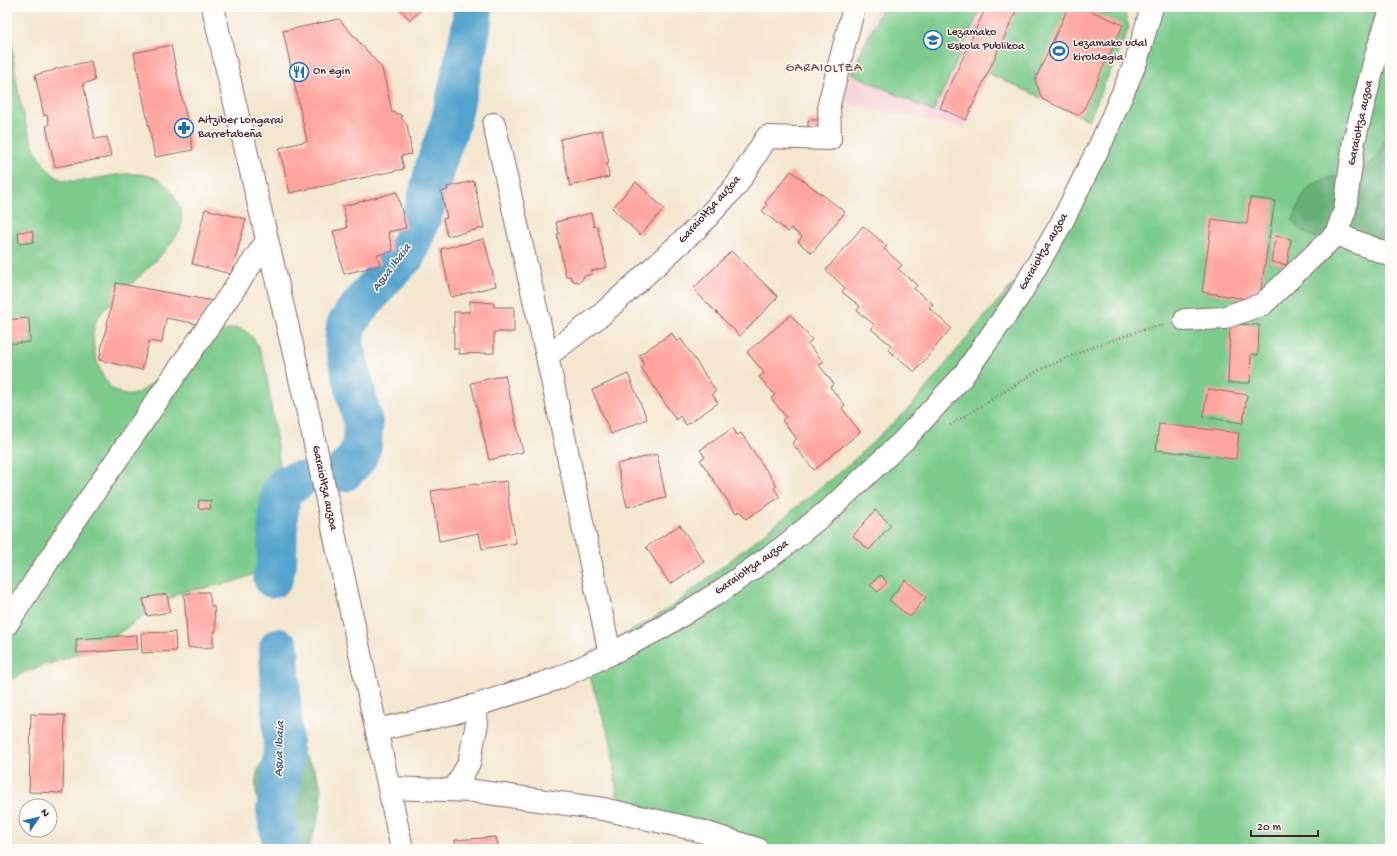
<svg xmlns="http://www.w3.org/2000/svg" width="1397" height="856" viewBox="0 0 1397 856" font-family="'Gochi Hand',sans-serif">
<rect width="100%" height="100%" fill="#fdfcf7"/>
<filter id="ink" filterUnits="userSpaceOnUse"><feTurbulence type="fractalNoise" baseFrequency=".025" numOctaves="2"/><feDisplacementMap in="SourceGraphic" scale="8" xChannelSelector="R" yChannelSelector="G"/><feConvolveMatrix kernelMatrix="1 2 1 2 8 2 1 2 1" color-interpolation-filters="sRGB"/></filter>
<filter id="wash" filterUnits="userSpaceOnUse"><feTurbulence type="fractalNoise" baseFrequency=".012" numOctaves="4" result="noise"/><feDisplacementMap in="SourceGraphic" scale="16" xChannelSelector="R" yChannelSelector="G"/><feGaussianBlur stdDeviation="0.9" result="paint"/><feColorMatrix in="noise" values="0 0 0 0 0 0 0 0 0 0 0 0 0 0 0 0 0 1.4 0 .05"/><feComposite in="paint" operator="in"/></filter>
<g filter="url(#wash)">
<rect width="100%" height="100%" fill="#f4e7d0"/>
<path fill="#f7cfd5" d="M 876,7 L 1018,7 L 964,127 L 835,102 L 851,73 Z"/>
<g fill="#7ccb8b" stroke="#63755b">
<path d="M 7,7 L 10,7 C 11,49 19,153 57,177 C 65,183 77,181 86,180 C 115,176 153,163 172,193 C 178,202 182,211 182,222 C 182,242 123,290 107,307 C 103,311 98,316 96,321 C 87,341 100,392 126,395 C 133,396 139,392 145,389 C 166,372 211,330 236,328 C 243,328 251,334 255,341 C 266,360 268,384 271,406 C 275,431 279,456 282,481 C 269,493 272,548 272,567 L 234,582 L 179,593 L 111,638 L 80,653 L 23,673 L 7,682 Z"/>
<path d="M 883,7 L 982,7 L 933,112 L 851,73 Z"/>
<path d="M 1018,7 L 1123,7 L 1129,28 L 1089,120 L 988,73 Z"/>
<path d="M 1161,7 L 1390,7 L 1390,126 L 1384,145 L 1378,156 L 1365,168 L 1359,171 L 1293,220 L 1296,226 L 1309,235 L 1390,247 L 1390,849 L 756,849 L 683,827 L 617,795 L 611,742 L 583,657 L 651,620 L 674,605 L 765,533 L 855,459 L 914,403 L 975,328 L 1050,241 Z"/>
</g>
<g fill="#65af77" stroke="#586751">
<path d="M 1390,126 L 1390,247 L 1318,238 C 1307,235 1298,229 1292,220 C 1298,209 1302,193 1312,185 C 1321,179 1332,177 1342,175 C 1347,174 1354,173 1360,171 C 1378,163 1384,143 1390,126 Z"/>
<path d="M 279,752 C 285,752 294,751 300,754 C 305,756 310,762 313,767 C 330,794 318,822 308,849 L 270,849 C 267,826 246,785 261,764 C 265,758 272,755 279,752 Z"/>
</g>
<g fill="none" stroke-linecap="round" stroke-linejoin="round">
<g stroke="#53a3cd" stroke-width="40">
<path d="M 344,472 L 357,458 L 362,445 L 363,423 L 344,343 L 346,326 L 355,312 L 385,276 L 405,256 L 412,241 L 425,207 L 436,163 L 450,124 L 471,29 L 473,7"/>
<path d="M 273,578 L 277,563 L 278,518 L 281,493 L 286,485 L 297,481"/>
<path d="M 279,648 L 283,749 L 280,786 L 276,810 L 281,840 L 282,849"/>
</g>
</g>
<g id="blocks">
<g fill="#fea59f">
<path d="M 398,7 L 424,7 L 410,20 Z"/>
<path d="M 986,7 L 1018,7 L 966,120 L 940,108 Z"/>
<path d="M 1082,7 L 1123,25 L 1083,111 L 1077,115 L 1042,99 L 1035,80 L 1067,10 Z"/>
<path d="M 339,19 L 382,68 L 392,112 L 401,115 L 402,119 L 407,125 L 412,154 L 401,156 L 404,169 L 290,193 L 279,148 L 307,141 L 283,31 Z"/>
<path d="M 171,45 L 193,150 L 155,157 L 134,53 Z"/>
<path d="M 91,61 L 95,81 L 83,83 L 95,139 L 107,137 L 111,157 L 55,167 L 46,126 L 49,125 L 47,115 L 44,116 L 35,75 L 55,70 L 55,69 Z"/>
<path d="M 808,120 L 827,120 L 827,131 L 808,130 Z"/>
<path d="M 602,130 L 609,163 L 607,163 L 609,177 L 570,186 L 560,139 Z"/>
<path d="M 791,171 L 845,212 L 812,253 L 798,242 L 802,237 L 791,228 L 788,232 L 762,211 L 767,205 L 765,203 Z"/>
<path d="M 474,181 L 484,228 L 447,236 L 443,219 L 447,218 L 441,192 L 448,190 L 447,187 Z"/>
<path d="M 636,182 L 664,209 L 640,235 L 612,208 Z"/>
<path d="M 397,192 L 406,228 L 388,232 L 393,251 L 377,255 L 380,265 L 344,274 L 333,231 L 347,228 L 343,206 Z"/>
<path d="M 1250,198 L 1275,201 L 1259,301 L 1202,292 L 1212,219 L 1247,224 Z"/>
<path d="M 205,209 L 246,219 L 231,274 L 192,264 Z"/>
<path d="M 591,213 L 594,227 L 597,226 L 607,267 L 591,271 L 592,274 L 584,276 L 582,280 L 579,282 L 573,281 L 570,276 L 566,277 L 557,235 L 559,234 L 556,222 Z"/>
<path d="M 863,226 L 887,246 L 884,249 L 902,265 L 898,269 L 917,285 L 914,289 L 933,304 L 929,308 L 951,328 L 915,372 L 888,350 L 891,345 L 871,329 L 875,325 L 857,311 L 860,306 L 842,292 L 845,288 L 826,270 Z"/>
<path d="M 32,231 L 34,242 L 19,244 L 18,232 Z"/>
<path d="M 1276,236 L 1291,239 L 1287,265 L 1271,262 Z"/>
<path d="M 484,239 L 496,286 L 451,297 L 441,249 Z"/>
<path d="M 731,251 L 778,297 L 740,336 L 693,289 Z"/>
<path d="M 116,283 L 213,301 L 198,324 L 166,318 L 162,343 L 149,341 L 142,370 L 99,360 Z"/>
<path d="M 470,301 L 494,303 L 494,307 L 514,307 L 514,332 L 494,332 L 494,353 L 459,354 L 459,349 L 454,349 L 454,312 L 470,312 Z"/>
<path d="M 791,315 L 812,340 L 808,344 L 824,362 L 819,365 L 834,384 L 830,387 L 845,405 L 842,408 L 860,432 L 814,470 L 792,443 L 797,439 L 782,420 L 786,417 L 771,398 L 775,395 L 759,377 L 764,373 L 747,352 Z"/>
<path d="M 29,318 L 30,342 L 7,344 L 7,320 Z"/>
<path d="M 1230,324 L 1259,325 L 1258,355 L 1251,354 L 1250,383 L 1228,383 Z"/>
<path d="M 672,333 L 677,342 L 681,339 L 716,391 L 712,394 L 718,403 L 686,425 L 680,416 L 676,420 L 641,367 L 644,364 L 639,355 Z"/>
<path d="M 628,374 L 647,419 L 611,434 L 592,390 Z"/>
<path d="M 505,375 L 523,452 L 489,460 L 471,383 Z"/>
<path d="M 1208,389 L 1247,395 L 1243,423 L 1203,417 Z"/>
<path d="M 1159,424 L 1239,433 L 1236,459 L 1156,450 Z"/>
<path d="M 733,428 L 737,435 L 741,433 L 777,486 L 774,488 L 780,497 L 746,519 L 740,511 L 736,513 L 700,460 L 705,457 L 700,450 Z"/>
<path d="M 657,454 L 666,498 L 627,507 L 617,464 Z"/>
<path d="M 507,481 L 509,505 L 516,543 L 482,549 L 479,533 L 439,541 L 431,491 L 476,484 L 476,485 Z"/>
<path d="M 199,500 L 211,501 L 210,509 L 198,508 Z"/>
<path d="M 875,510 L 891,525 L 869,550 L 853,536 Z"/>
<path d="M 680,525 L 704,562 L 670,584 L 646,547 Z"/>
<path d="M 880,575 L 887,582 L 878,592 L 870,585 Z"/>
<path d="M 905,580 L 926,597 L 910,617 L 889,600 Z"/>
<path d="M 199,592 L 209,592 L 211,606 L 214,606 L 216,632 L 213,632 L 213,647 L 200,648 L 199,647 L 188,648 L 184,594 Z"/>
<path d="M 167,594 L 170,612 L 147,616 L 143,599 L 150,598 L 149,597 Z"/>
<path d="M 175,632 L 176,651 L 142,653 L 141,633 Z"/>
<path d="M 137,635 L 137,649 L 77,653 L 76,639 Z"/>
<path d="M 31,714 L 65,715 L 63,793 L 29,792 Z"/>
<path d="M 496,837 L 499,849 L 457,849 L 455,840 Z"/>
</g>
</g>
</g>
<g filter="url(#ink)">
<use href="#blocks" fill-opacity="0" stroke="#866565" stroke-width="1"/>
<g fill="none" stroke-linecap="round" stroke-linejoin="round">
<g stroke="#866565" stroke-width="24">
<g id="minor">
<path d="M 213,7 L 225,61 L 312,430 L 402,849"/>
<path d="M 494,124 L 547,356 L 610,654"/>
<path d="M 1336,234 L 1390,255"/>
<path d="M 1185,320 L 1223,318 L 1263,304 L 1336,234 L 1345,210 L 1354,141 L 1378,48 L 1390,13"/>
<path d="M 547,356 L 601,315 L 697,228 L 736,186 L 767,137 L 830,139 L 829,104 L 854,7"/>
<path d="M 7,624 L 71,526 L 267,241"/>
<path d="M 377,730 L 453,713 L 559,678 L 610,654 L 661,628 L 721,591 L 782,548 L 831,508 L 903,441 L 962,377 L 1019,296 L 1061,224 L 1102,141 L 1136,62 L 1152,7"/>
<path d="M 389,788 L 474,791 L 603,809 L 694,829 L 757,849"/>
<path d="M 454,790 L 469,763 L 477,723 L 473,706"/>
</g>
</g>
<path stroke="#866565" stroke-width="2.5" stroke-dasharray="1 3" stroke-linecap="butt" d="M 950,425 L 1041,369 L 1097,345 L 1142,330 L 1163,325"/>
<use href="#minor" stroke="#fff" stroke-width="22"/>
</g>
</g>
<defs>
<g id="school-ring" transform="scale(1)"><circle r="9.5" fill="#fdfcf7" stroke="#1f6fb2" stroke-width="1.5"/><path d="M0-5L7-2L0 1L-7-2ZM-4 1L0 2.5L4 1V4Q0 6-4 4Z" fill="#1f6fb2"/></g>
<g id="stadium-ring" transform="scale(1)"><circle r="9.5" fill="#fdfcf7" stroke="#1f6fb2" stroke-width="1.5"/><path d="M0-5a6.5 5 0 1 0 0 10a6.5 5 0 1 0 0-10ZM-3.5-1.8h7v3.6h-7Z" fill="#1f6fb2"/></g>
<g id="restaurant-ring" transform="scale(1)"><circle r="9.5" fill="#fdfcf7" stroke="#1f6fb2" stroke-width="1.5"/><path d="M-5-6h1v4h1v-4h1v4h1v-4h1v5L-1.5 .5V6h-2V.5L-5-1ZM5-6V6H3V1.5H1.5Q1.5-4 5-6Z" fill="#1f6fb2"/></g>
<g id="pharmacy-ring" transform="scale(1)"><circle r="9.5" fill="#fdfcf7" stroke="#1f6fb2" stroke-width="1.5"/><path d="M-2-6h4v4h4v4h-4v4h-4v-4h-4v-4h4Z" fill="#1f6fb2"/></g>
</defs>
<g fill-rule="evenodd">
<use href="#school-ring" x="933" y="40"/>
<use href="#stadium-ring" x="1059" y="51"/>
<use href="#restaurant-ring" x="299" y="72"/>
<use href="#pharmacy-ring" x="184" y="128"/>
</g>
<g text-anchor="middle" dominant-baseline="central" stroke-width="3" stroke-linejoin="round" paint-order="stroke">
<g font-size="12" fill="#4a1f2b" stroke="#fdfcf7" text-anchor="start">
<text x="947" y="33">Lezamako<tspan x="947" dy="14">Eskola Publikoa</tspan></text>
<text x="1073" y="44">Lezamako udal<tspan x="1073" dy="14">kiroldegia</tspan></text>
<text x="313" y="72">On egin</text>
<text x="198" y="121">Aitziber Longarai<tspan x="198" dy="14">Barretabeña</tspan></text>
</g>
<g font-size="12" fill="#4a1f2b" stroke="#fdfcf7">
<text transform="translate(1361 123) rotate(-78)">Garaioltza auzoa</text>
<text transform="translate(710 210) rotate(-48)">Garaioltza auzoa</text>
<text transform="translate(1044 252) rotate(-60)">Garaioltza auzoa</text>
<text transform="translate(324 488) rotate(78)">Garaioltza auzoa</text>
<text transform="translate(752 568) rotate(-35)">Garaioltza auzoa</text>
</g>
<g font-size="13" letter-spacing="1" fill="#894e54" stroke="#fdfcf7">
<text x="824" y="68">GARAIOLTZA</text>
</g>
<g font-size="13" font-style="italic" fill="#4e5a74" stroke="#fdfcf7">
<text transform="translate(392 268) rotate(-53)">Asua Ibaia</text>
<text transform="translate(280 749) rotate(-88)">Asua Ibaia</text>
</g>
</g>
<rect width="1397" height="856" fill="none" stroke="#fdfcf7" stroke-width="24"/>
<g transform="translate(38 818) rotate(55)"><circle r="19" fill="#fdfcf7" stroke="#b5a4a5"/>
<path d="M0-3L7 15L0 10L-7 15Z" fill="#1f6fb2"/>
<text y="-6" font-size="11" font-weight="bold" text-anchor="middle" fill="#4a1f2b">N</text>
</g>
<path d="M1251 830v6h67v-6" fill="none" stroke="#4a1f2b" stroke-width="2"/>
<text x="1257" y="830" font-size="12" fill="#4a1f2b" stroke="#fdfcf7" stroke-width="3" paint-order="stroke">20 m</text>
</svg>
